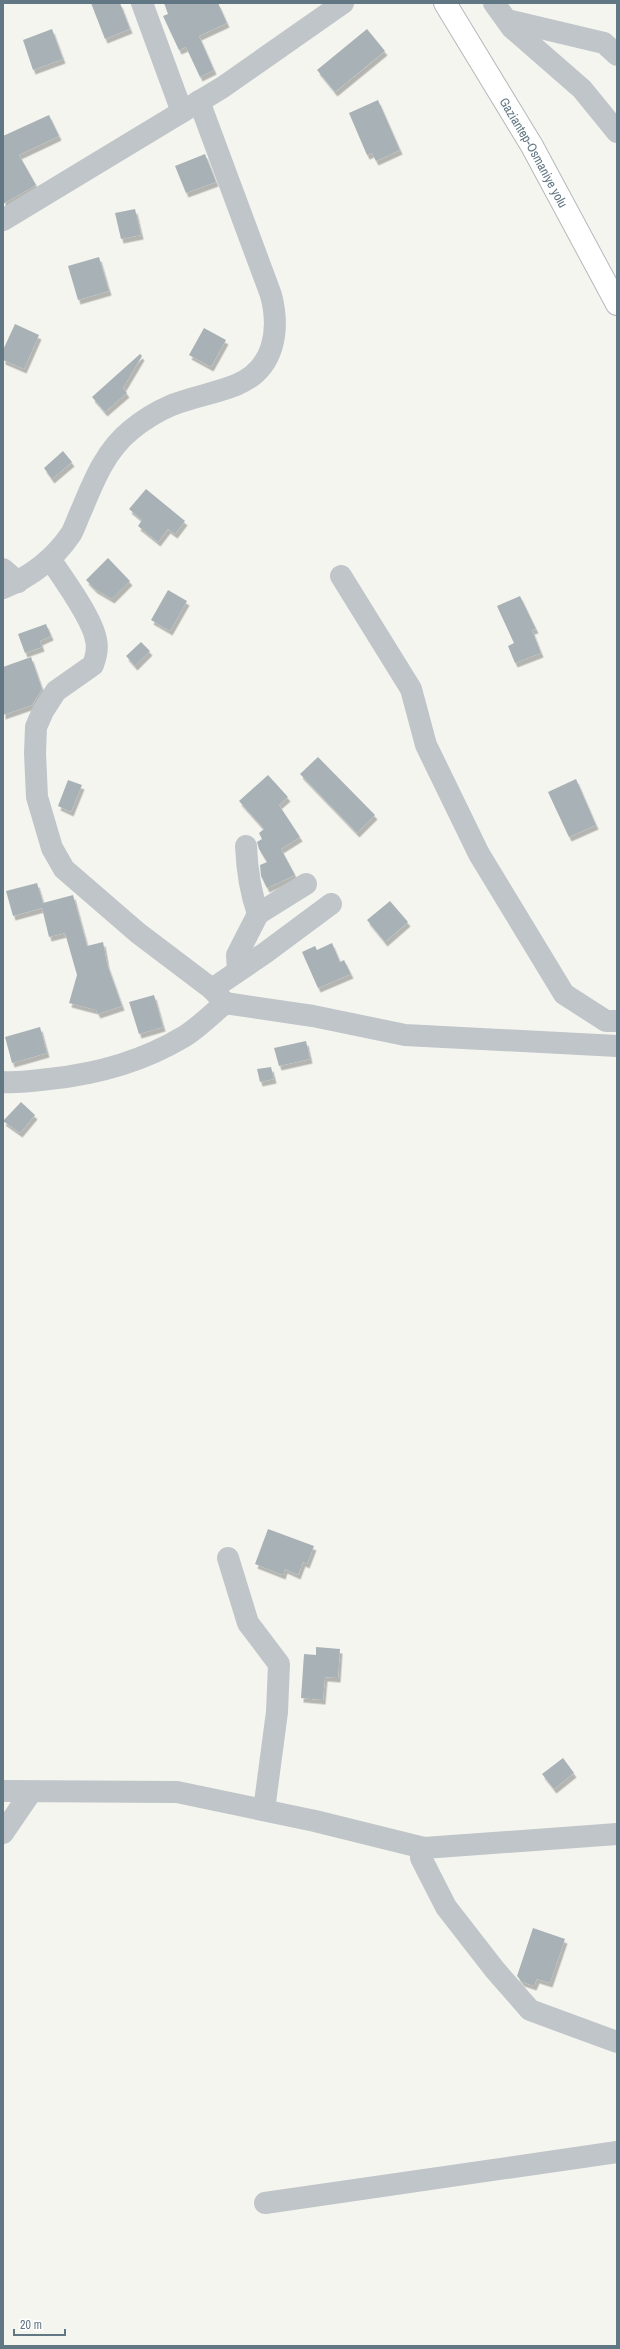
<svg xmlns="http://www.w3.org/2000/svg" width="620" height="2349" viewBox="0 0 620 2349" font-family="'Archivo Narrow',sans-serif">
<defs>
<filter id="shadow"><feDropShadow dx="2.5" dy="4.5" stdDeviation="0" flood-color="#0004"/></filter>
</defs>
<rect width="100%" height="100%" fill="#f5f5f0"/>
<g fill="#a8b2b6" filter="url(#shadow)">
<path d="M 91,3 L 120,3 L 130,29 L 105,39 Z"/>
<path d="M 164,3 L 218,3 L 227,23 L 199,36 L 214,70 L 200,77 L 186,47 L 179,50 L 163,16 L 168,14 Z"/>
<path d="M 52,29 L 63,59 L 33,70 L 23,40 Z"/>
<path d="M 367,29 L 385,51 L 335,92 L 317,70 Z"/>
<path d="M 378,100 L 400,150 L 376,161 L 372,153 L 367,155 L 349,113 Z"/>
<path d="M 49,115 L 59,136 L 19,155 L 36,185 L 3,204 L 3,136 Z"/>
<path d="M 205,154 L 216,182 L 186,193 L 175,166 Z"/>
<path d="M 135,209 L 141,235 L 121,239 L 115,213 Z"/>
<path d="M 99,257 L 109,291 L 78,300 L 68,266 Z"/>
<path d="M 15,324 L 39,335 L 24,369 L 3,360 L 3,350 Z"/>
<path d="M 204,328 L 226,340 L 211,367 L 189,355 Z"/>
<path d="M 140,354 L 142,356 L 123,388 L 127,393 L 105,412 L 92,397 Z"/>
<path d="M 63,451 L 72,462 L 52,479 L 44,468 Z"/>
<path d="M 146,489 L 185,521 L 175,534 L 168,529 L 158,542 L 138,526 L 142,520 L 129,509 Z"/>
<path d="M 108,558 L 130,581 L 112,599 L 95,589 L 86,580 Z"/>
<path d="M 168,590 L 187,601 L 170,631 L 151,620 Z"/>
<path d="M 520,596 L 536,629 L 532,630 L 541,653 L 515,663 L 508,646 L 514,643 L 497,606 Z"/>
<path d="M 46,624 L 51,636 L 40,641 L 42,647 L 25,653 L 18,634 Z"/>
<path d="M 141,642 L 150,651 L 135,666 L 126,656 Z"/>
<path d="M 31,657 L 42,689 L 32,705 L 3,715 L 3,667 Z"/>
<path d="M 318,757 L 375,815 L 357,833 L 300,774 Z"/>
<path d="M 268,775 L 288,797 L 279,805 L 300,837 L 281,849 L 295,875 L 267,888 L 261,876 L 260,865 L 267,862 L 259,849 L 257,842 L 262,839 L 259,833 L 264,829 L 239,801 Z"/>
<path d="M 576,779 L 596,825 L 569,837 L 548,792 Z"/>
<path d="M 68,780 L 82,785 L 71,812 L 58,806 Z"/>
<path d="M 37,883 L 43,903 L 73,895 L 87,946 L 103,942 L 107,964 L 122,1006 L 98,1014 L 96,1010 L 69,1003 L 77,975 L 65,933 L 49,937 L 42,908 L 13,916 L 6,891 Z"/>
<path d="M 390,901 L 408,922 L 385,942 L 367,920 Z"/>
<path d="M 332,943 L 340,962 L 344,960 L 351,974 L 318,988 L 302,952 L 315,946 L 317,950 Z"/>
<path d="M 154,995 L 163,1027 L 139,1034 L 129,1002 Z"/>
<path d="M 40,1027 L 47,1053 L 12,1063 L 5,1037 Z"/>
<path d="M 306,1041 L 310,1059 L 279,1066 L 274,1048 Z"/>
<path d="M 271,1067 L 274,1079 L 260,1082 L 257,1069 Z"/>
<path d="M 21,1102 L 35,1115 L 20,1133 L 3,1121 Z"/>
<path d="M 268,1529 L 314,1546 L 307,1564 L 303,1562 L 298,1575 L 285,1569 L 283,1575 L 255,1564 Z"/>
<path d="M 316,1647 L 340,1649 L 338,1678 L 325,1677 L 323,1700 L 301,1698 L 304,1654 L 316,1655 Z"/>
<path d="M 563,1758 L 574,1773 L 554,1789 L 542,1774 Z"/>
<path d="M 533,1928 L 565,1939 L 550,1983 L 537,1979 L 534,1986 L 522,1982 L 517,1976 Z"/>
</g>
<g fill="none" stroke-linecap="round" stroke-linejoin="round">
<g stroke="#b4b9bb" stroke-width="24">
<g id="highway">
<path id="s1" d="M 445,3 L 532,146 L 617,304"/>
</g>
</g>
<g stroke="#bfc5c8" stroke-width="22">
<path d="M 142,3 L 182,112"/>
<path d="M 494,3 L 512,28 L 582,89 L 617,132"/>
<path d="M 507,20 L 604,43 L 617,55"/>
<path d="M 3,220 L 223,87 L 343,3"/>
<path d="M 50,559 C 63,578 93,619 96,640 C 98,648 96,657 93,665 L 56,691 L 43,711 L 36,727 L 35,753 L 37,797 L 52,848 L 64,869 L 138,933 L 212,989 L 225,1003"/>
<path d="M 3,569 L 18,582"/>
<path d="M 341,576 L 411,689 L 426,745 L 479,854 L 564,994 L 606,1021 L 617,1021"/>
<path d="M 3,588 C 30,577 54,559 71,534 C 75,527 78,517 82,509 C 94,480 106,450 131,430 C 143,420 158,411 172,405 C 193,397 216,393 236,385 C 275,369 280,330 271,295 L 199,101"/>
<path d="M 246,846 C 247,870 250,891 258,914"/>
<path d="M 238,971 L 237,955 L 258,914 L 306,884"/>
<path d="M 212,989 L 265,953 L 331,904"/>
<path d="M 3,1082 C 18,1083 33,1081 49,1079 C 98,1074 142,1062 185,1036 C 199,1027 212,1014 225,1003 L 313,1016 L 405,1035 L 617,1046"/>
<path d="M 228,1558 L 248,1623 L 279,1664 L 277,1712 L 264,1810"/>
<path d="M 3,1791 L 177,1792 L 315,1821 L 424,1848 L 617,1834"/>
<path d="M 3,1833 L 31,1792"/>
<path d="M 424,1848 L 421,1858 L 446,1907 L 495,1970 L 530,2010 L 617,2042"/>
<path d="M 265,2203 L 617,2152"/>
</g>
<use href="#highway" stroke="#fff" stroke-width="22"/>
</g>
<g text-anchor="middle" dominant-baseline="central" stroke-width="4" stroke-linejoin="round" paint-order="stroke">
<g font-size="13" fill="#627784" stroke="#fff">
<text stroke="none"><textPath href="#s1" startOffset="174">Gaziantep-Osmaniye yolu</textPath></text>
</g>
</g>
<rect width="620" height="2349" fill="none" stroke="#627784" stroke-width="8"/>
<path d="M14 2329v6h51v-6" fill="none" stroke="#627784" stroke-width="2"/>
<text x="20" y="2329" font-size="12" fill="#627784" stroke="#ffffff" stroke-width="3" paint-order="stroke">20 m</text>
</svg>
